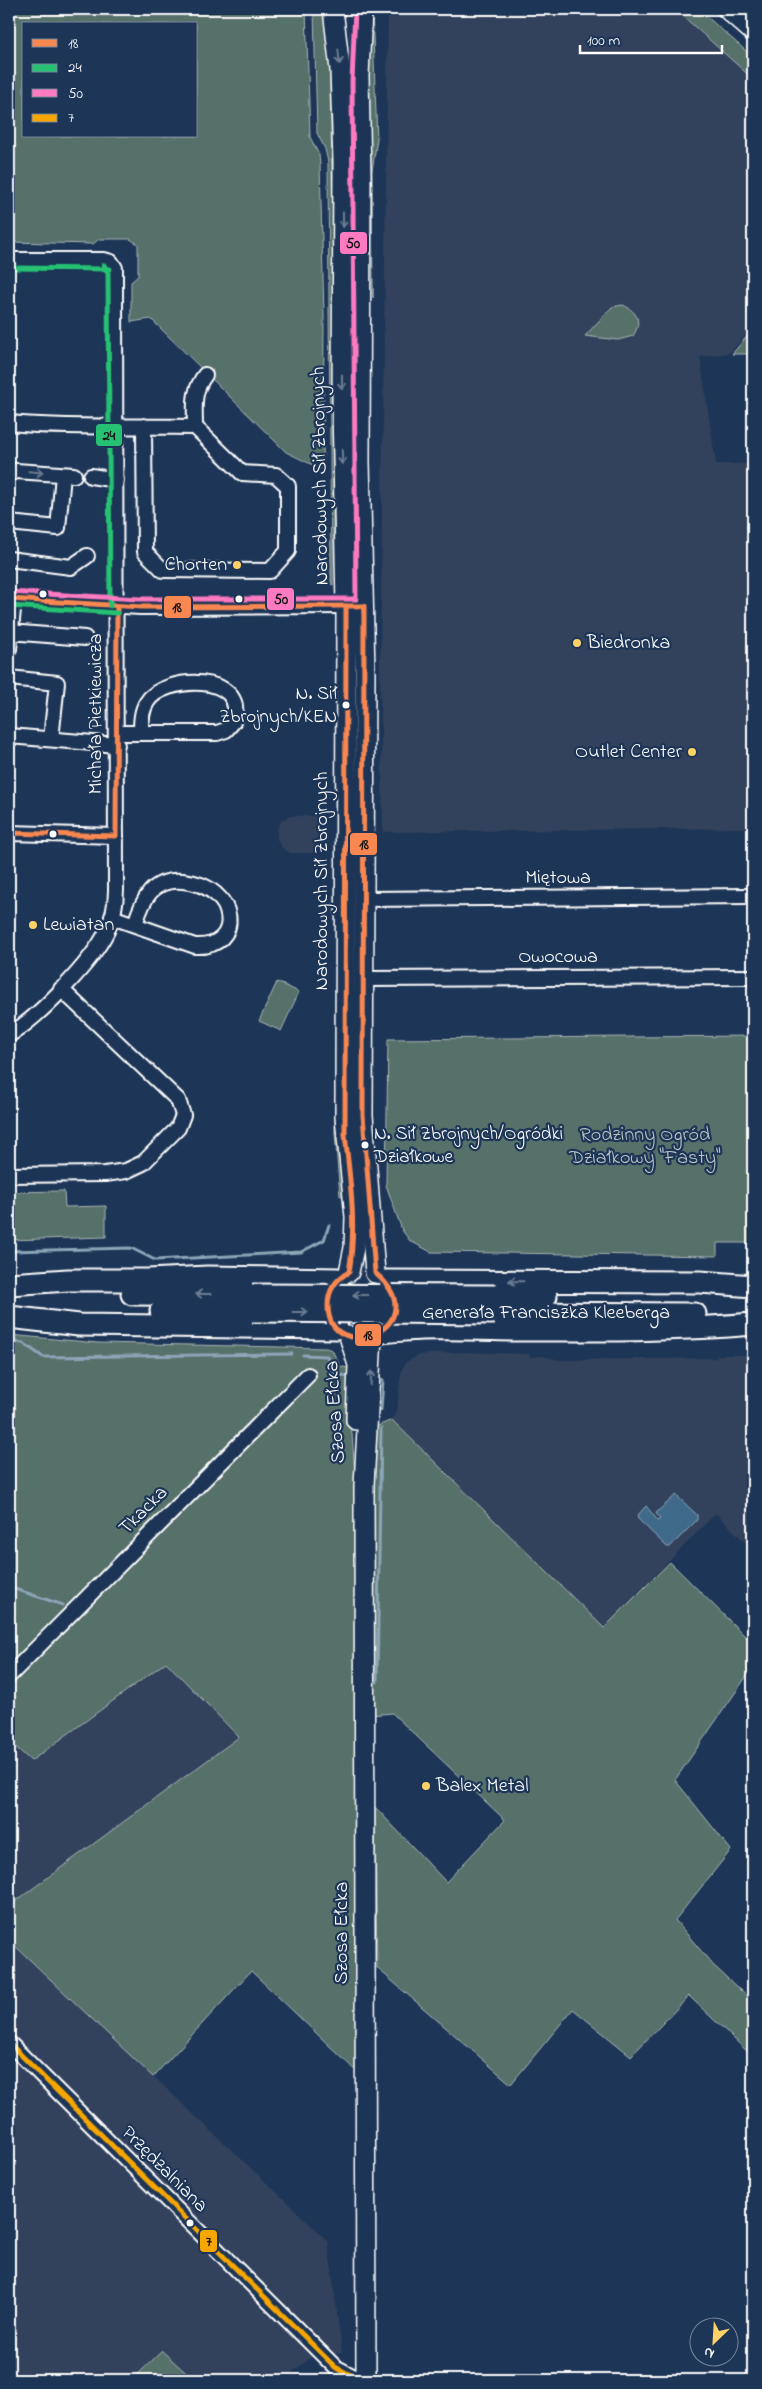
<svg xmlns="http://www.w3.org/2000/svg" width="762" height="2389" viewBox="0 0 762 2389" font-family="'Indie Flower',sans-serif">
<rect width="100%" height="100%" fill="#1d3557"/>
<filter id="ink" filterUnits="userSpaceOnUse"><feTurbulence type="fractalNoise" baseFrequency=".02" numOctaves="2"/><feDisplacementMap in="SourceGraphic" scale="10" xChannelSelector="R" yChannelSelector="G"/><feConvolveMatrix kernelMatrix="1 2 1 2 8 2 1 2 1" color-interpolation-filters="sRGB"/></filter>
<g filter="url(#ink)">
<g fill="#32425d">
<path d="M 388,9 L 675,9 L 753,79 L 753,134 L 751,134 L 753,328 L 729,353 L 700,357 L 716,464 L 753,464 L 753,828 L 383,832 L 380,678 Z"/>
<path d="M 290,816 L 318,816 L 318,853 L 290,853 L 282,848 L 277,839 L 277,829 L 281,821 Z"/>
<path d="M 458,1352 L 529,1354 L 531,1357 L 543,1356 L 560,1360 L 717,1358 L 718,1355 L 753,1355 L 753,1550 L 716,1513 L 604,1628 L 392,1420 L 397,1412 L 400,1380 L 402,1369 L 406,1362 L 419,1355 Z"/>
<path d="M 166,1662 L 239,1737 L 9,1906 L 9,1741 L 32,1761 Z"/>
<path d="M 9,1940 L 328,2241 L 342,2353 L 313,2356 L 282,2380 L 194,2380 L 162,2351 L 132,2380 L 9,2380 Z"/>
</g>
<g fill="#576f6b" stroke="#abb7b5" fill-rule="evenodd">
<path d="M 9,9 L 306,9 L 310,137 L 319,155 L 320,164 L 324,316 L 323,470 L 286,452 L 151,319 L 131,322 L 131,282 L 138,276 L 138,244 L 130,239 L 99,239 L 93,244 L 9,242 ZM 24,24 L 196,24 L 196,136 L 24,136 Z"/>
<path d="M 314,9 L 327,9 L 329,40 L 337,396 L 333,442 L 333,585 L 331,584 L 328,162 L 325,149 L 317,133 Z"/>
<path d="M 368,9 L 372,9 L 377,139 L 372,171 L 373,298 Z"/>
<path d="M 675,9 L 698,9 L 753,57 L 753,79 Z"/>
<path d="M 623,305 C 638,312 642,322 633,336 L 618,340 L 585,336 L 612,307 Z"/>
<path d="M 753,329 L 753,354 L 732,354 Z"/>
<path d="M 336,738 L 339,749 L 346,1194 L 340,1196 L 335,1134 Z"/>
<path d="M 277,982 L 299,992 L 281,1031 L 259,1021 Z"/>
<path d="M 753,1036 L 753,1243 L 717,1243 L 717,1256 L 431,1252 L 410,1241 L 402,1230 L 386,1185 L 388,1039 Z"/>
<path d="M 64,1191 L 65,1207 L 106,1206 L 106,1237 L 9,1240 L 9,1192 Z"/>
<path d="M 9,1335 L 98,1343 L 326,1348 L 332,1350 L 340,1366 L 351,1369 L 351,1421 L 356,1487 L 358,2073 L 251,1971 L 153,2077 L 9,1940 L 9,1906 L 239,1737 L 166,1662 L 31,1761 L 9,1741 Z"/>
<path d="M 392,1420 L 604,1628 L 670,1562 L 753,1644 L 753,1667 L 675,1780 L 731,1850 L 675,1920 L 713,1965 L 753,2002 L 753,2057 L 689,1996 L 631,2056 L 573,2009 L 511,2084 L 377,1968 L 375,1807 L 446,1882 L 505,1820 L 392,1713 L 370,1715 L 375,1427 Z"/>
<path d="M 162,2351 L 194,2380 L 132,2380 Z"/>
</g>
<path fill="#416a89" stroke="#8da6b8" d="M 676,1495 L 697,1515 L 697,1520 L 670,1547 L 667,1547 L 638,1519 L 637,1516 L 646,1506 L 658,1521 L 660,1519 L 656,1513 Z"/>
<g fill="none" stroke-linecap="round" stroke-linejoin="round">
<g stroke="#8da6b8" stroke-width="3">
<path d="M 9,1251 L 131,1248 L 155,1260 L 301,1252 L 324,1240 L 329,1225"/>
<path d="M 9,1341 L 23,1343 L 43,1357 L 292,1354"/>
<path d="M 303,1355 L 327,1356 L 332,1373 L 347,1376"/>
<path d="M 379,1380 L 383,1380 L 381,1410"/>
<path d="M 9,1587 L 63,1605"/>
<path d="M 377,1682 L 381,1428"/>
</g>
<g stroke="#fff" stroke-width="18">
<g id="minor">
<path d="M 9,260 L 104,260 L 111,262 L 115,268 L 116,890 C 116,904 113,918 107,931 C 92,962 38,1018 9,1035"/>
<path d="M 9,423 C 71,429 133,425 195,427 L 242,473 L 276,475 L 288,486 L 288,551 L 270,571 L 163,570 L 145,552 L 144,426"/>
<path d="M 195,427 C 195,406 192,392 205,375"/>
<path d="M 9,473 L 16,471 L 74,475"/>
<path d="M 91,476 L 116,480"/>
<path d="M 9,523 L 58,528 L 63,475"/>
<path d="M 9,559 L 71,567 L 87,556"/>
<path d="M 9,599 L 140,607 L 355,606"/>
<path d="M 9,632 L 85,638"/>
<path d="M 9,649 L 14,600"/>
<path d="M 9,678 L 57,683 L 51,739"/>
<path d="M 117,733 L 141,733 C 141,723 141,711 147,702 C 163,675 250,672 233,722 L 226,730 L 217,733 L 141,733"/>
<path d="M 9,736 L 117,745"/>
<path d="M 9,833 L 116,836"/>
<path d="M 363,899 L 753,896"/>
<path d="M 112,917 L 195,946 C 244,949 239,886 183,881 C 152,878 143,899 135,924"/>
<path d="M 363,979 L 753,977"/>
<path d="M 9,1175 L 105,1174 L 126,1171 L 143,1163 L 178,1128 L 183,1115 L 178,1100 L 61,989"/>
<path d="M 9,1676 L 308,1375"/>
<path d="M 9,2043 L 335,2367 L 360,2380"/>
</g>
</g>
<g stroke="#fff" stroke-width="22">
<g id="major">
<path d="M 333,9 L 340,70 L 343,162 L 342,408 L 346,606 L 345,1117 L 355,1217 L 354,1248 L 349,1272"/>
<path d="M 362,9 L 359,76 L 361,176 L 360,462 L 365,671 L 363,1115 L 375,1273"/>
<path d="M 727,9 L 753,32"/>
<path d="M 752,9 L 753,10"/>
<path d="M 349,1336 L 358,1365 L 356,1420"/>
<path d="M 366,2380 L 364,1485 L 372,1336"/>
</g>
</g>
<g stroke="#fff" stroke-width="25">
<g id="highway">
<path d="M 386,1281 L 700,1282 L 753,1286"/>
<path d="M 9,1284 L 68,1280 L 148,1280 L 207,1277 L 338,1279"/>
<path d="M 132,1294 L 252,1295"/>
<path d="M 496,1296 L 546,1296"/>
<path d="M 161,1311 L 252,1311"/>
<path d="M 495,1313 L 695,1314"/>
<path d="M 9,1317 L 79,1325 L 337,1328"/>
<path d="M 382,1332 C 425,1327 467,1329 511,1330 C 591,1330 673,1331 753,1324"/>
</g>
</g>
<use href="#minor" stroke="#1d3557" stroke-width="14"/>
<use href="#major" stroke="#1d3557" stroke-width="19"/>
<use href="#highway" stroke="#1d3557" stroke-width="21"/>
<g stroke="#fff" stroke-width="25" stroke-linecap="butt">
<g id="highway-bridge">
<path d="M 252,1295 L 496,1296"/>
<path d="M 252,1311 L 495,1313"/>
</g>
</g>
<use href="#highway-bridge" stroke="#1d3557" stroke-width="21"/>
<g stroke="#1d3557" stroke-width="9">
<g id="bus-1">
<path d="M 9,599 L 142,607 L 346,606"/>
<path d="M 346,606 L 364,606 L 363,1115 L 375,1273 C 439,1326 329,1369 328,1306 C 328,1290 336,1279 349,1272 C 357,1225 350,1180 345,1134 Z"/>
<path d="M 9,833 L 116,836 L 117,606"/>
</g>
</g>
<g stroke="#1d3557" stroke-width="9">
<g id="bus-2">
<path d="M 104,265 L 108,273 L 110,606"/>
<path d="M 9,268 L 110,269"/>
<path d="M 9,606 L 117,613"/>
</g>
</g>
<g stroke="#1d3557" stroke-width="9">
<path id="bus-3" d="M 9,592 L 140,599 L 356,599 L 352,82 L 355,9"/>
</g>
<g stroke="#1d3557" stroke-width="9">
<path id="bus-4" d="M 9,2043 L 335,2367 L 360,2380"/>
</g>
<use href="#bus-1" stroke="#f88751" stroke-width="5"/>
<use href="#bus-2" stroke="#26c172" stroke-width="5"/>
<use href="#bus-3" stroke="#fe7ac1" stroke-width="5"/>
<use href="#bus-4" stroke="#f7a600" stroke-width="5"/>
</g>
<defs><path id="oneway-shaft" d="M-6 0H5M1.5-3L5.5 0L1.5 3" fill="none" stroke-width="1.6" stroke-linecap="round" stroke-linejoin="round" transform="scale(1.25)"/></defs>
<g stroke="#6c7c92">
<use href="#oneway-shaft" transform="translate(339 57) rotate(85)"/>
<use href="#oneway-shaft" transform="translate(343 220) rotate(90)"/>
<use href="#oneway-shaft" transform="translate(342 382) rotate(90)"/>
<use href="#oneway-shaft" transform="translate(342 457) rotate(89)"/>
<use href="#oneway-shaft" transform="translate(36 472) rotate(5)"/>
<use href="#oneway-shaft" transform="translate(516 1281) rotate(-179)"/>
<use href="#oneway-shaft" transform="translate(203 1294) rotate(-180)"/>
<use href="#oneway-shaft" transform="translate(360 1295) rotate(-180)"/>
<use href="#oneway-shaft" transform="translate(300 1312)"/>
<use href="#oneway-shaft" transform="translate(371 1378) rotate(-86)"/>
</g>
</g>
<g fill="#ffd166" stroke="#1d3557" stroke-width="2">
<circle cx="237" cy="565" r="5"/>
<circle cx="577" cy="643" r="5"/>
<circle cx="692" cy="752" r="5"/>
<circle cx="33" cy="925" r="5"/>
<circle cx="426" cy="1786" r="5"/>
</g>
<g fill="#fff" stroke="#1d3557" stroke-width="2">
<circle cx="43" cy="594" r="4.5"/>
<circle cx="239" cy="599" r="4.5"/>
<circle cx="346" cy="705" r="4.5"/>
<circle cx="53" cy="834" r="4.5"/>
<circle cx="365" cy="1145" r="4.5"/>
<circle cx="190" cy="2223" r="4.5"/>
</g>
<g text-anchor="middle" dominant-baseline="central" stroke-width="4.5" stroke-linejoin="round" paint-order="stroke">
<g font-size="19" fill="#fff" stroke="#1d3557" text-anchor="end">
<text x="337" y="694">N. Sił<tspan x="337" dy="23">Zbrojnych/KEN</tspan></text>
<text x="374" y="1134" text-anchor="start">N. Sił Zbrojnych/Ogródki<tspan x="374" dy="23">Działkowe</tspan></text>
</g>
<g font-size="20" fill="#fff" stroke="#1d3557">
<text transform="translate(321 476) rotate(-91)">Narodowych Sił Zbrojnych</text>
<text transform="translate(96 714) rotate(-90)">Michała Pietkiewicza</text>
<text x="558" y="878">Miętowa</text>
<text transform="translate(322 881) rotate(-90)">Narodowych Sił Zbrojnych</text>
<text x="558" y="957">Owocowa</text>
<text x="546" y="1313">Generała Franciszka Kleeberga</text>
<text transform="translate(336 1412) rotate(-94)">Szosa Ełcka</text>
<text transform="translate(144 1511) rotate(-45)">Tkacka</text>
<text transform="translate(342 1933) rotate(-90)">Szosa Ełcka</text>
<text transform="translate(164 2170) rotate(45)">Przędzalniana</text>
</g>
<g font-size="20" fill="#fff" stroke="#1d3557" text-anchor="start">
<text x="227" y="565" text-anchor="end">Chorten</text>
<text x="587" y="643">Biedronka</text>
<text x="682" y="752" text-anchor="end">Outlet Center</text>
<text x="43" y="925">Lewiatan</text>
<text x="436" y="1786">Balex Metal</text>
</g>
<g font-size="20" fill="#bcc5c4" stroke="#1d3557">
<text x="645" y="1135">Rodzinny Ogród<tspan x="645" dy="23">Działkowy "Fasty"</tspan></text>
</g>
</g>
<g stroke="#1d3557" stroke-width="2">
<rect x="339" y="231" width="29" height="24" rx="5" fill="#fe7ac1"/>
<rect x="95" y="423" width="28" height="24" rx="5" fill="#26c172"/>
<rect x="266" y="587" width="29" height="24" rx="5" fill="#fe7ac1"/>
<rect x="163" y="595" width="29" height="24" rx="5" fill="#f88751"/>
<rect x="349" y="832" width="29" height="24" rx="5" fill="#f88751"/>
<rect x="354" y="1323" width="28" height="24" rx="5" fill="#f88751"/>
<rect x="199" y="2229" width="19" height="24" rx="5" fill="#f7a600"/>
</g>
<g font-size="14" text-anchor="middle" font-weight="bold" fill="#111">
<text x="353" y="248">50</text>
<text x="109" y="440">24</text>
<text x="281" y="604">50</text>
<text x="177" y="612">18</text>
<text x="364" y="849">18</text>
<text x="368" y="1340">18</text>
<text x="209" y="2246">7</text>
</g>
<rect width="762" height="2389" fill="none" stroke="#1d3557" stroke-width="30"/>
<rect x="15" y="15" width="732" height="2359" fill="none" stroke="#fff" stroke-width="2" filter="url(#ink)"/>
<rect x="22" y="22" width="175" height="115" fill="#1d3557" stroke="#77869a"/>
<rect x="32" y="39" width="25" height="8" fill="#f88751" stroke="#77869a"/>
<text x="68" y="48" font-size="15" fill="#ffffff">18</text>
<rect x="32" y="64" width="25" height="8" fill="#26c172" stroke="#77869a"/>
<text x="68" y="72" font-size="15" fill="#ffffff">24</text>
<rect x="32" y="89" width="25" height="8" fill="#fe7ac1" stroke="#77869a"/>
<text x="68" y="98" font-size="15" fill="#ffffff">50</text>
<rect x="32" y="114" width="25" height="8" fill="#f7a600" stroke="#77869a"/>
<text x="68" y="122" font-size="15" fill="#ffffff">7</text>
<g transform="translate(714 2342) rotate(205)"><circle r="24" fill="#1d3557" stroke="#77869a"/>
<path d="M0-4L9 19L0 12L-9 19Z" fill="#ffd166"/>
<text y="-8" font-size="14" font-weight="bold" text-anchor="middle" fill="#ffffff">N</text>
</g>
<path d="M580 45v8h142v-8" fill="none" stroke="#ffffff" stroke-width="2.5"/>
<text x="587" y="45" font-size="15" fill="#ffffff" stroke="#1d3557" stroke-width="4" paint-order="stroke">100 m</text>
</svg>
